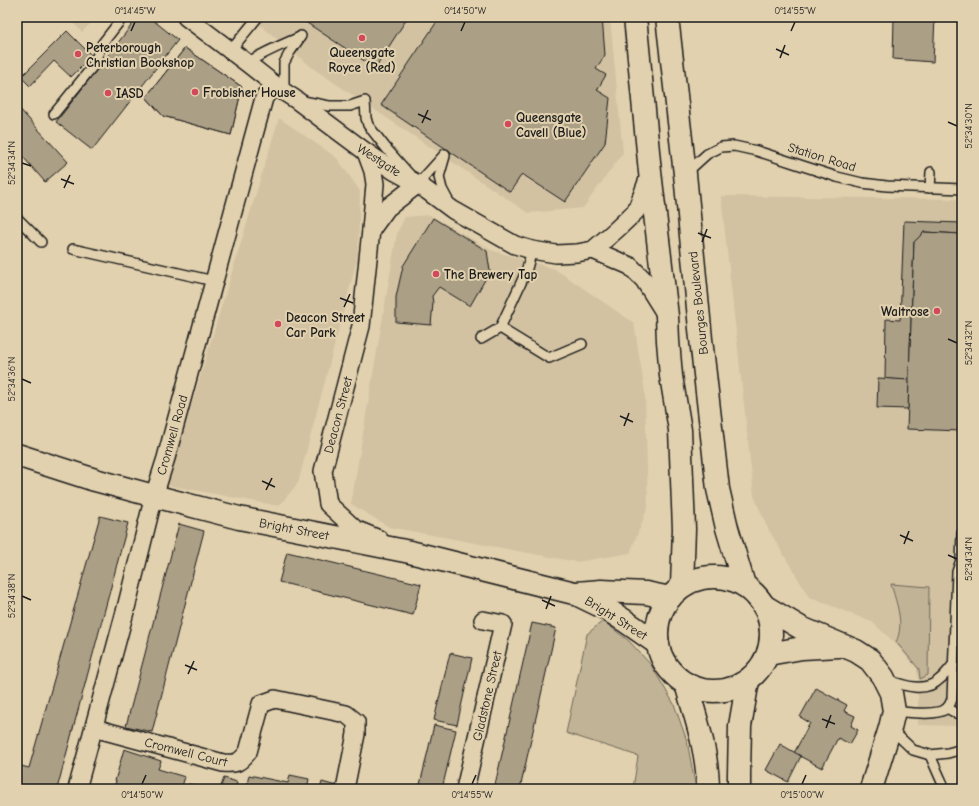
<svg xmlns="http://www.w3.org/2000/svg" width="979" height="806" viewBox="0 0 979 806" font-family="'Comic Neue',sans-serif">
<rect width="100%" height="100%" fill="#e2d1ae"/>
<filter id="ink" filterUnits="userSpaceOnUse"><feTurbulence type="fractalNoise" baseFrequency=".025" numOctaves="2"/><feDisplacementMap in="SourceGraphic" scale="8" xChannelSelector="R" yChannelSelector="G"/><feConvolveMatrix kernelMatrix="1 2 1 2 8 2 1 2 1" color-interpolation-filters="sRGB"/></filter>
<g filter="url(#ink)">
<g fill="#d2c2a2">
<path d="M 67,17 L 97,17 L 82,32 Z"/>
<path d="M 250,17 L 610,17 L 623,153 L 583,208 L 528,213 L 314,69 Z"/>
<path d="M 279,118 L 337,158 L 360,191 L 358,256 L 298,483 L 279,506 L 167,485 Z"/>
<path d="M 721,196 L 962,199 L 962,726 L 918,725 L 918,679 L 917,669 L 894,642 L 872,622 L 809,597 L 767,527 L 754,496 Z"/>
<path d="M 430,215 L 491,250 L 555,269 L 634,323 L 645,393 L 648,507 L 630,553 L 577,562 L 389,527 L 351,504 L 397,233 L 405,217 Z"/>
</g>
<g fill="#c1b396" stroke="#6e6859">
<path d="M 891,584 L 929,587 L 928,675 L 920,679 L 919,669 L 896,642 C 905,624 896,602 891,584 Z"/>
<path d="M 603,621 L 629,641 L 651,665 L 674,704 L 687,741 L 696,789 L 633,789 L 638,756 L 566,733 L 587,634 Z"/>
</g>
<g fill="#ab9f86" stroke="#1c1c1c">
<path d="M 138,17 L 149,17 L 178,40 L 92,150 L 56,122 Z"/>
<path d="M 298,17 L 408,17 L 375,68 Z"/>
<path d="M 440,17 L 602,17 L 605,55 L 596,69 L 606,75 L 597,90 L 610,98 L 605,143 L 565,202 L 522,174 L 510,192 L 381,105 Z"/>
<path d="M 894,17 L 935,17 L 933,62 L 893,59 Z"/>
<path d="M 67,31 L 92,56 L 71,77 L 54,61 L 30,86 L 21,77 Z"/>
<path d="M 185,48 L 242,87 L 231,135 L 163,116 L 146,97 Z"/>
<path d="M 185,48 L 242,87 L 231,135 L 163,116 L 146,97 Z"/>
<path d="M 17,106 L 68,162 L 45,182 L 17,150 Z"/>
<path d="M 433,218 L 487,251 L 490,271 L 470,306 L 439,287 L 432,296 L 433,303 L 431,325 L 396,322 L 396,297 L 403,266 Z"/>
<path d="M 904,221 L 962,223 L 962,234 L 924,232 L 914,242 L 909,380 L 885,379 L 886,319 L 900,320 Z"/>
<path d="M 924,232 L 962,234 L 962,431 L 907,429 L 914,242 Z"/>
<path d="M 878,378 L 909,380 L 908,409 L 877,408 Z"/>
<path d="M 100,516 L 128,523 L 57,789 L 17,789 L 17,765 L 29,768 Z"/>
<path d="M 179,524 L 204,531 L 152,732 L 126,726 Z"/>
<path d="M 287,552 L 421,584 L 413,615 L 279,582 Z"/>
<path d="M 532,623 L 556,628 L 520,789 L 494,789 Z"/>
<path d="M 450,653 L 472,658 L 457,725 L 434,720 Z"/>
<path d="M 816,688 L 847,705 L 844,711 L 855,716 L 851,726 L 858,730 L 850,744 L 838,738 L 822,768 L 794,753 L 810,723 L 800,717 Z"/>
<path d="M 434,725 L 456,730 L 442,789 L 419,789 Z"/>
<path d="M 780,744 L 801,756 L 788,782 L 766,770 Z"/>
<path d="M 124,749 L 161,761 L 158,769 L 185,777 L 181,789 L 114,789 L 116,781 L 115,781 Z"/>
<path d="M 249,775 L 288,783 L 290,775 L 309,779 L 307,789 L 246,789 Z"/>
<path d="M 224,778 L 237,782 L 235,789 L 220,789 Z"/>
<path d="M 322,782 L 340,787 L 340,789 L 320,789 Z"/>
<path d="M 189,784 L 207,789 L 188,789 Z"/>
</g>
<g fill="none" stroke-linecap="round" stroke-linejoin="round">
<g stroke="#1c1c1c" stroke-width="12">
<g id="service">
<path d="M 231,50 L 258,17"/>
<path d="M 247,63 C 264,52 282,45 300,37"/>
<path d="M 284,92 L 284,63 L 290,52 L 301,36"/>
<path d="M 303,101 L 329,106 L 350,106 L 365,101 L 366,118 L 368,125 L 386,148 L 418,184 L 445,154"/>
<path d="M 54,114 L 93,66 L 102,44 L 123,17"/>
<path d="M 445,156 L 439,177 L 442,189 L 449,202"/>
<path d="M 686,173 L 707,154 L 721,147 L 734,146 L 757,151 L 837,177 L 862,183 L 887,186 L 962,189"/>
<path d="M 930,188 L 931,172"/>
<path d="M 17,218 L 41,242"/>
<path d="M 73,249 L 214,281"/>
<path d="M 500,328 L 549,358 L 582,344"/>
<path d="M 500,328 L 526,272 L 532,250"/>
<path d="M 481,339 L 500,328"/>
<path d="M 888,680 C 904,686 926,693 940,679 C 945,675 949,669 953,665"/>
<path d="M 947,708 L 956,713 L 962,714"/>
<path d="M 894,711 C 906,712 938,717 947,708 C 949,706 951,702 952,699 L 957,572 L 961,560 L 962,533"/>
<path d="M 891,729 L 913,750 L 930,755 L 948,753 L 962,749"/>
<path d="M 930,755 L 945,789"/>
</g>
</g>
<g stroke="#1c1c1c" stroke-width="20">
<g id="minor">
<path d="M 186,17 L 247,63 L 284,92 L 295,99 L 366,152 L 394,171 L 418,184 L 453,210 L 506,240 L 515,245 L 532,250 L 556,254 L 577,253 L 593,250 L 616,230 L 636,211 L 650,174"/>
<path d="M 366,152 L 373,171 L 375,184 L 371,230 L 361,326 L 323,471 L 328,504 L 355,529 L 379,539"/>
<path d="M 371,230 L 387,208 L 418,184"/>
<path d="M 593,250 L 630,266 L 644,280 L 666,315"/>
<path d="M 94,728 L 223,763 C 237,764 239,763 248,752 L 261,704 L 275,699 L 346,714 L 356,722 L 356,734 L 345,789"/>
<path d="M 77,789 L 126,608 L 154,496 L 166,458 L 264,98 L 274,85"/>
<path d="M 465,789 L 503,624 L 483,620"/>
</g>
</g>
<g stroke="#1c1c1c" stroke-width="25">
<g id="tertiary">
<path d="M 17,455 L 95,480 L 154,496 L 239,518 L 410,552 L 574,593 L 605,608 L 625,621 L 658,644"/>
<path d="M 577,593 L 601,591 L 646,593 L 670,598"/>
<path d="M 764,606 L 801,628 L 856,651 L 870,660 L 883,677 L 891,693 L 894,711 L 890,728 L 871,789"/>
<path d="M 768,654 L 802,648 L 839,646"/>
</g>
</g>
<g stroke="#1c1c1c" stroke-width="25">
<g id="primary">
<path d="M 635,17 L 650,172 L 667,316 L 668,341 L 671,376 L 680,430 L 684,529 L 682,586"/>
<path d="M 667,17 L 685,174 L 701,339 L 718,489 L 727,528 L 744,585"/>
<circle cx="714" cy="634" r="57"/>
<path d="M 686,684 C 696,718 708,753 708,789"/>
<path d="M 739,789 L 739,774 L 740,726 L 748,680"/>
</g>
</g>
<use href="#service" stroke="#e2d1ae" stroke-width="9"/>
<use href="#minor" stroke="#e2d1ae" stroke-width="17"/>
<use href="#tertiary" stroke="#e2d1ae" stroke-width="22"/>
<use href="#primary" stroke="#e2d1ae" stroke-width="22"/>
</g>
</g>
<path fill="none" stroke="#1c1c1c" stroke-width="1.5" d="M 131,31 L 135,22M 461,31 L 465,22M 791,31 L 795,22M 776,49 L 789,55M 780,58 L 785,45M 418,114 L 431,120M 948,122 L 957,126M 422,123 L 428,110M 22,163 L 31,166M 61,179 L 74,184M 64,188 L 70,175M 698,233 L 711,238M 702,242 L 707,229M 340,298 L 353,303M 344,307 L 350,294M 948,339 L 957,343M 22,379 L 31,383M 620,416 L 633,422M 624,426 L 629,413M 262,481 L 275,487M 266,490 L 272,478M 900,535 L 913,541M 904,544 L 909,531M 948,555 L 957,559M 22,596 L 31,600M 542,600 L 555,606M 546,609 L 551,596M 185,665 L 197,670M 188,674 L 194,661M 822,719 L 835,724M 826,728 L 831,715M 142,784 L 146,775M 472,784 L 476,775M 802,784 L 806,775"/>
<g fill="#d1495b" stroke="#e2d1ae" stroke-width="1.5">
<circle cx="362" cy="38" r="4"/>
<circle cx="78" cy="54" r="4"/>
<circle cx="195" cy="92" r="4"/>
<circle cx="108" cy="93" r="4"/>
<circle cx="508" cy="124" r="4"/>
<circle cx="436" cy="274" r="4"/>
<circle cx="937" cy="311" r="4"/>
<circle cx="278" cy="324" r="4"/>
</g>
<g text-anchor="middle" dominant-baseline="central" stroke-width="4" stroke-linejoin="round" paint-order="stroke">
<g font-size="13" font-weight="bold" fill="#1c1c1c" stroke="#e2d1ae" text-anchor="start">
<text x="86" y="47">Peterborough<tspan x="86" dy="15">Christian Bookshop</tspan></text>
<text x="362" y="52" text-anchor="middle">Queensgate<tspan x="362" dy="15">Royce (Red)</tspan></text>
<text x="203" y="92">Frobisher House</text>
<text x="116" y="93">IASD</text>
<text x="516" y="117">Queensgate<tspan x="516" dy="15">Cavell (Blue)</tspan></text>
<text x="444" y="274">The Brewery Tap</text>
<text x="929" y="311" text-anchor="end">Waitrose</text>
<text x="286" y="317">Deacon Street<tspan x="286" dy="15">Car Park</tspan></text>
</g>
<g font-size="13" fill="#1c1c1c" stroke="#e2d1ae">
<text transform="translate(822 157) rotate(17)">Station Road</text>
<text transform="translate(379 160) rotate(33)">Westgate</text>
<text transform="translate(698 303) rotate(-96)">Bourges Boulevard</text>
<text transform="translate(338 415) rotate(-75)">Deacon Street</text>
<text transform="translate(172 435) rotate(-74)">Cromwell Road</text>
<text transform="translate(294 529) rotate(11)">Bright Street</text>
<text transform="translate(616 618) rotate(32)">Bright Street</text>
<text transform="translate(487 696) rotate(-77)">Gladstone Street</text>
<text transform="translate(186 752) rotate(14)">Cromwell Court</text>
</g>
</g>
<rect width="979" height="806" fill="none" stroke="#e2d1ae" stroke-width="44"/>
<rect x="22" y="22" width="935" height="762" fill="none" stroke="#1c1c1c" stroke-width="1.5"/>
<g font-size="10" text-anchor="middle" fill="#1c1c1c">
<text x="135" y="14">0°14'45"W</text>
<text x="465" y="14">0°14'50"W</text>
<text x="795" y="14">0°14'55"W</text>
<text transform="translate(968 126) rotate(-90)" y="4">52°34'30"N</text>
<text transform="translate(11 163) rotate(-90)" y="4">52°34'34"N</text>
<text transform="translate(968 343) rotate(-90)" y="4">52°34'32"N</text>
<text transform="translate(11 379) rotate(-90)" y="4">52°34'36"N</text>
<text transform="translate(968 559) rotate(-90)" y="4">52°34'34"N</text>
<text transform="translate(11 596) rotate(-90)" y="4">52°34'38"N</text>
<text x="142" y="798">0°14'50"W</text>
<text x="472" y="798">0°14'55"W</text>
<text x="802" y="798">0°15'00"W</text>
</g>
</svg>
